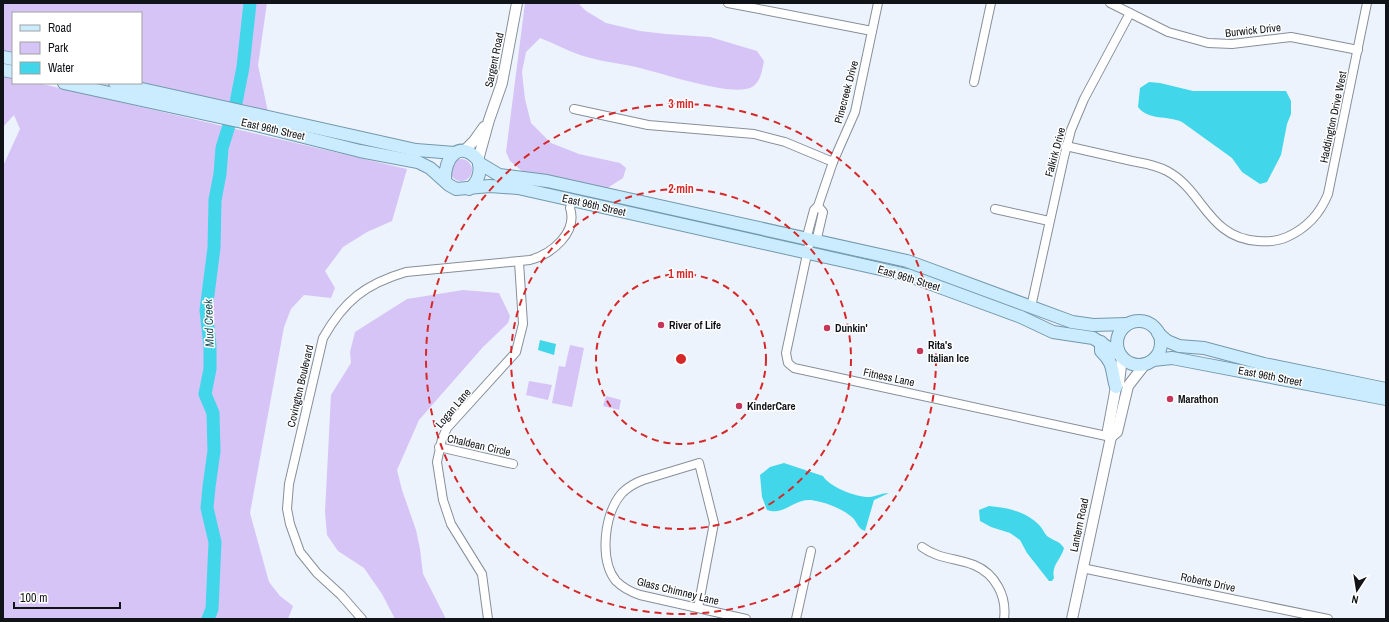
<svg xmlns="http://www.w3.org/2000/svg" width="1389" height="622" viewBox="0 0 1389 622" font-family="'Archivo Narrow',sans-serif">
<rect width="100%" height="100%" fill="#ecf3fd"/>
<g fill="#d6c4f6">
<path d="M 3,3 L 267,3 L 258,65 L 268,112 L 141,83 L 141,13 L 13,13 L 13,54 L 3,52 Z"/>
<path d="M 525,3 L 578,3 L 586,11 L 606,23 L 640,31 L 666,34 L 710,37 L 757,51 L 764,61 C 762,70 761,82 752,87 C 733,98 659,72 636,67 C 617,63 598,61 580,55 C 566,50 553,43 540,38 L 526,52 L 522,72 L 525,99 L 531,123 L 551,143 L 579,154 L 620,163 L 626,168 L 623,178 L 606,189 L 522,171 L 510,161 L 506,152 Z"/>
<path d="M 3,75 L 13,77 L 13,83 L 38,83 L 407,169 L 392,221 L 367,232 L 343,247 L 325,271 L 335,288 L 331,298 L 304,295 L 291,309 L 284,327 L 250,513 L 269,582 L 280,596 L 293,606 L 288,619 L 3,619 L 3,166 L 20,129 L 14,115 L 3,127 Z"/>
<circle cx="461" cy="170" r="11"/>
<path d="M 463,290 L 499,293 L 510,316 L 508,323 L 483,347 L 419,420 L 397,470 L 402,490 L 416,530 L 420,549 L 423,574 L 446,619 L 395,619 L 382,594 L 364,568 L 338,551 L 327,535 L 325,512 L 331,395 L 351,363 L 350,352 L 355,332 L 407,299 Z"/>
<path d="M 570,345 L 584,348 L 572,407 L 552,403 L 559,366 L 565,367 Z"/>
<path d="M 529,381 L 552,385 L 548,400 L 526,395 Z"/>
<path d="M 606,396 L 621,400 L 619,410 L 603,406 Z"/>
</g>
<g fill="#41d6ea">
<path d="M 1149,82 L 1160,83 L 1193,91 L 1286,91 L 1291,101 L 1291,114 L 1287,124 L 1281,155 L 1267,182 L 1260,184 L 1242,172 L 1232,158 L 1182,122 C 1167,115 1149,121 1138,107 L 1140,88 Z"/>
<path d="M 540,340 L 556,344 L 554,355 L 538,350 Z"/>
<path d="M 784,463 L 823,476 C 829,487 858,498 870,497 C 877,496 882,493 889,493 L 874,500 L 865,531 C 858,529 857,522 853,518 C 842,508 825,502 811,500 C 792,499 785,516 767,510 L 762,497 L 760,475 L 770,467 Z"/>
<path d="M 989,506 C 1008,508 1026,511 1040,526 C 1043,529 1044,533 1047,536 C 1053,541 1059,540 1064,548 C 1061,560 1051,565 1054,578 L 1052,581 L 1049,581 L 1027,553 L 1020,540 L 1010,533 L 991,527 L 980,521 L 979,510 Z"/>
</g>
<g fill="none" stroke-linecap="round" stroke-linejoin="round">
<path stroke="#41d6ea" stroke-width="13" d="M 208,619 L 212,609 L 215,542 L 207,508 L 209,487 L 214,451 L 213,413 L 205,394 L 210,369 L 210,346 L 206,310 L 214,248 L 215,200 L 220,174 L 222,148 L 236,103 L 243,67 L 250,3"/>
<g stroke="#878f9a" stroke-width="10">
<g id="minor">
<path d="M 728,3 L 872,31"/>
<path d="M 1110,3 L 1168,32 L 1208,43 L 1232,44 L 1291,37 L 1358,50"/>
<path d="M 974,82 L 991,3"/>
<path d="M 574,109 L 648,125 L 754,134 L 785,142 L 833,162"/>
<path d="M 1066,146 C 1088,151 1110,156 1132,161 C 1143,163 1156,165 1167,171 C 1203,190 1208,238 1258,241 C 1268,242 1278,241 1287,237 C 1307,228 1320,214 1328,194 L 1367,3"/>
<path d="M 995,209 L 1049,221"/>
<path d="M 806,240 L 814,210 L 818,206 L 833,162 L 855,112 L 878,3"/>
<path d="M 810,240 L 786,353 L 788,363 L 794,368 L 1111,437"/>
<path d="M 816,242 L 823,212 L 818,206"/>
<path d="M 1031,307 L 1064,157 L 1071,130 L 1084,99 L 1130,13"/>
<path d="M 439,447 L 513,464"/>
<path d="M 922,547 C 938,559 956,558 974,565 C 996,574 1007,597 1004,619"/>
<path d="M 1082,568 L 1328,619"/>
<path d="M 698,608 L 714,523 L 699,463 L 643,480 C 635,483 628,487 622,493 C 604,513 599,560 616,581 C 623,588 631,592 640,595 L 746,619"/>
<path d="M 362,619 L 341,595 L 317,573 L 300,552 L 290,524 L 287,509 L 289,484 L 323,338 C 344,301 365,284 406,272 L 530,260 C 552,254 578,232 570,208 L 572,200"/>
<path d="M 488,619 L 482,574 L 451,524 L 443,500 L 437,462 L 442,439 L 447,428 L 516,352 L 523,324 L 519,262"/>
<path d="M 796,619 L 811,551"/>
</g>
</g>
<g stroke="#878f9a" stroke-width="12">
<g id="tertiary">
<path d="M 464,151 L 474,141 L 484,127"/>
<path d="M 478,160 L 489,120 L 502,83 L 517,3"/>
<path d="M 1111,437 L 1117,432 L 1128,386 L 1146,363"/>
<path d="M 1072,619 L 1111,437 L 1108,430 L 1116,387 L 1119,383 L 1122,357"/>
</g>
</g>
<g stroke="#7398ac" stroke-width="14">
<g id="primary">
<path d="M 3,57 L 13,59"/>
<path d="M 3,70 L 13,72"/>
<path d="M 64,83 L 256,125 L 360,151 L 418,162 L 430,168 L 449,185 L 456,189 L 490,186 L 518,188 L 907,275 L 1021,317 L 1053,332 L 1093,338 L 1120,355"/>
<path d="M 115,83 L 416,150 L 455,153"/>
<path d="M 479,163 L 499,175 L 547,181 L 907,261 L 1072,322 L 1093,325 L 1127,324"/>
<path d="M 445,180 C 444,159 459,138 478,160 C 482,171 478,183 469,189"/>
<circle cx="1139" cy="343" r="22"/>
<path d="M 1158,333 L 1167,341 L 1179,346 L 1204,348 L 1264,364 L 1386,389"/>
<path d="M 1101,342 L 1101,351 C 1115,364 1111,372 1116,387"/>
<path d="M 1153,360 L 1172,358 L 1386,399"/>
</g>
</g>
<use href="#minor" stroke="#fff" stroke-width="8"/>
<use href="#tertiary" stroke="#fff" stroke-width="10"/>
<use href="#primary" stroke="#cbecfe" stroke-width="12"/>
</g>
<g fill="none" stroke="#d62828" stroke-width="2" stroke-dasharray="7 5">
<circle cx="681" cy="359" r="85"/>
<circle cx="681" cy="359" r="170"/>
<circle cx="681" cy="359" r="255"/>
</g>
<g fill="#c63659" stroke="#fff" stroke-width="1.5">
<circle cx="661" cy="325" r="4"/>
<circle cx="827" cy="328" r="4"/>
<circle cx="920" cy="351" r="4"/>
<circle cx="1170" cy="399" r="4"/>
<circle cx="739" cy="406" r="4"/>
</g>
<g text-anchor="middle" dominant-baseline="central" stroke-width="3" stroke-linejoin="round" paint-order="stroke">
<g font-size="11" fill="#101317" stroke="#fff">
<text transform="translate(1253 30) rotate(-6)">Burwick Drive</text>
<text transform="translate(494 60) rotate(-78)">Sargent Road</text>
<text transform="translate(846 92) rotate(-75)">Pinecreek Drive</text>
<text transform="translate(1333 117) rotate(-78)">Haddington Drive West</text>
<text transform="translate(273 129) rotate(13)">East 96th Street</text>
<text transform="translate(1055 152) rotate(-75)">Falkirk Drive</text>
<text transform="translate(594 205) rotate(13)">East 96th Street</text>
<text transform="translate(909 278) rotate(17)">East 96th Street</text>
<text transform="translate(1270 376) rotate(11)">East 96th Street</text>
<text transform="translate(889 377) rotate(12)">Fitness Lane</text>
<text transform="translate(300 386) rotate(-77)">Covington Boulevard</text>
<text transform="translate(453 408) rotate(-50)">Logan Lane</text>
<text transform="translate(479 445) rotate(13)">Chaldean Circle</text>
<text transform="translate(1079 525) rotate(-78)">Lantern Road</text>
<text transform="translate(1208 582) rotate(12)">Roberts Drive</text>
<text transform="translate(678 591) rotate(14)">Glass Chimney Lane</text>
</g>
<g font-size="11" font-weight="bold" fill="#101317" stroke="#fff" text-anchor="start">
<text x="669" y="325">River of Life</text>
<text x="835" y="328">Dunkin'</text>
<text x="928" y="345">Rita's<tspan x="928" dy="13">Italian Ice</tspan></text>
<text x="1178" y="399">Marathon</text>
<text x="747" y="406">KinderCare</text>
</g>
<g font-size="12" font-style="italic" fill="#18555d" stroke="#fff">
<text transform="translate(209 323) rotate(-92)">Mud Creek</text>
</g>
</g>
<circle cx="681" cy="359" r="6" fill="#d62828" stroke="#fff" stroke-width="2"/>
<g font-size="12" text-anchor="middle" font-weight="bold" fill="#d62828" stroke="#fff" stroke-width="3" stroke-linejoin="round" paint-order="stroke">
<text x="681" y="108">3 min</text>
<text x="681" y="193">2 min</text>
<text x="681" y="278">1 min</text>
</g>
<rect width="1389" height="622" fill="none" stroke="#101317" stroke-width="8"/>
<rect x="12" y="12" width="130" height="72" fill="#ffffff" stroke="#9fa1a2"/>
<rect x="20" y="25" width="20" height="6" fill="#cbecfe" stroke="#9fa1a2"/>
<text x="48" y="32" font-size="12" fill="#101317">Road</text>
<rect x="20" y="42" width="20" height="12" fill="#d6c4f6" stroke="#9fa1a2"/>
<text x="48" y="52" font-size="12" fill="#101317">Park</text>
<rect x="20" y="62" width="20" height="12" fill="#41d6ea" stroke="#9fa1a2"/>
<text x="48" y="72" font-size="12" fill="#101317">Water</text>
<g transform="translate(1357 590) rotate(192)" stroke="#ffffff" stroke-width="3" paint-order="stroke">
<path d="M0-3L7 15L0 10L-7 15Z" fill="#101317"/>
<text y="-6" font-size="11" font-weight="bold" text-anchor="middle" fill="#101317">N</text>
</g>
<path d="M14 602v6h106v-6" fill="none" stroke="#101317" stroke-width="2"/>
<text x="20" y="602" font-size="12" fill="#101317" stroke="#ffffff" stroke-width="3" paint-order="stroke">100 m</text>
</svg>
